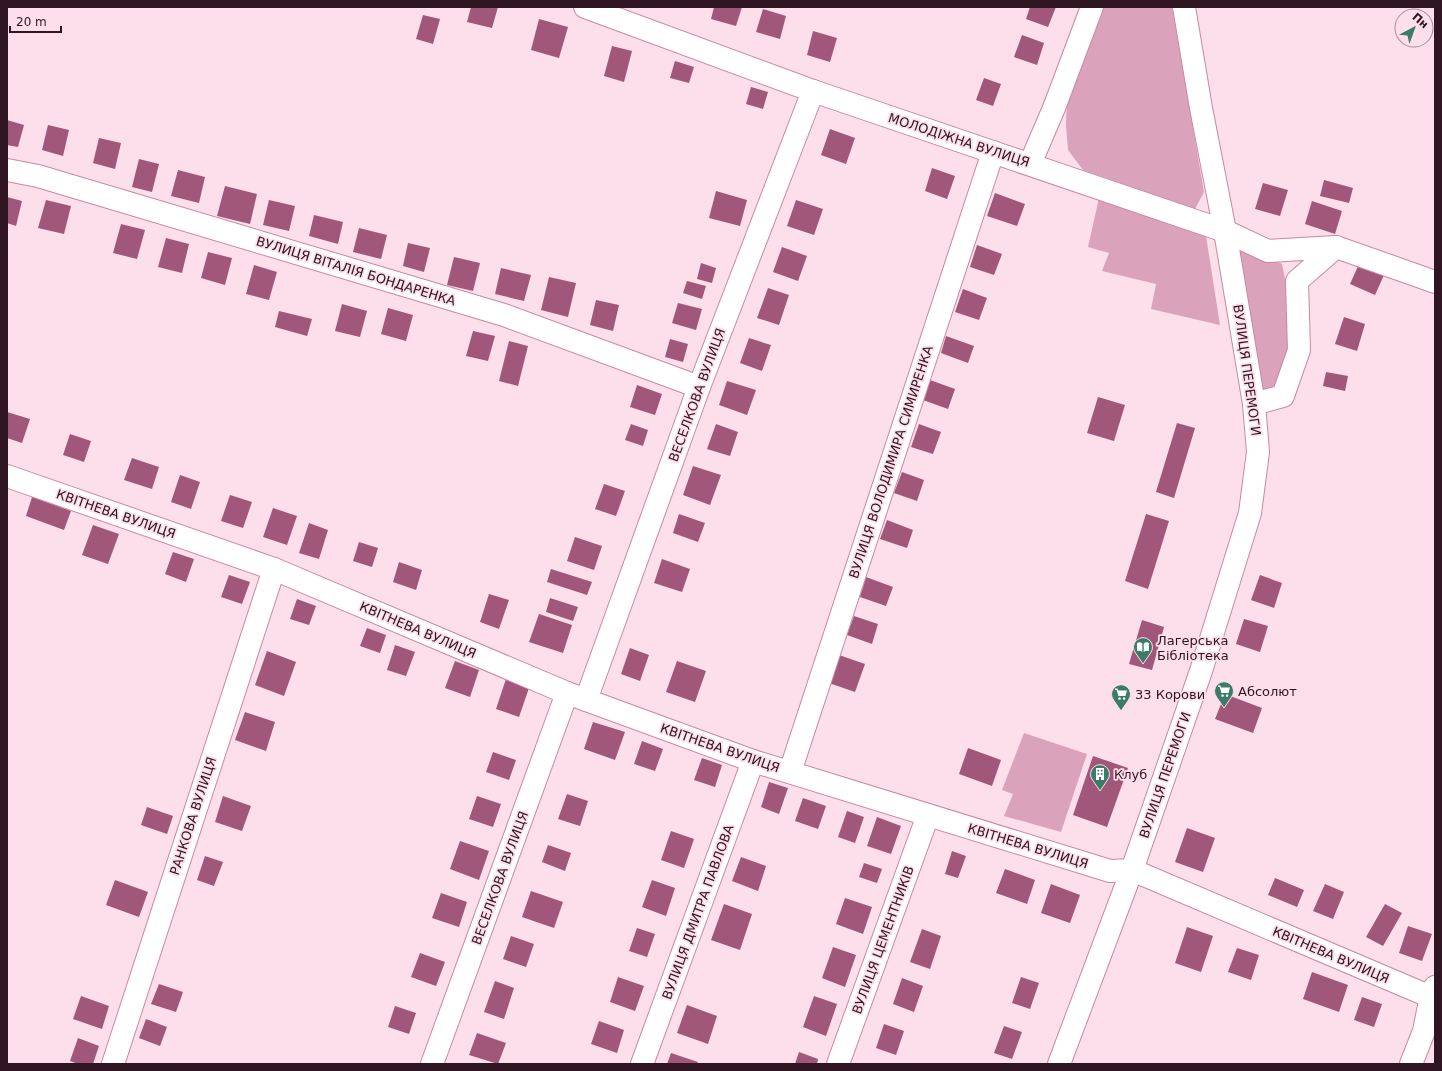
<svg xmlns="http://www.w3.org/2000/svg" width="1442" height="1071" viewBox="0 0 1442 1071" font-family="'DejaVu Sans',sans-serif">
<rect width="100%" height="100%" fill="#fddeeb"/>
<g fill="#dba3bb">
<path d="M 1098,7 L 1172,7 L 1204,192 L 1195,209 L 1083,170 L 1068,150 L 1066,125 L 1067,93 Z"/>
<path d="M 1099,198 L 1206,236 L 1220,325 L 1151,309 L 1156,284 L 1102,271 L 1109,253 L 1088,247 Z"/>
<path d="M 1252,249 L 1282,264 L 1292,314 L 1293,346 L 1275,390 L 1263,396 L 1237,250 Z"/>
<path d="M 1024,733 L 1087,754 L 1061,832 L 1004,816 L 1013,794 L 1002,790 Z"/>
</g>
<g fill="#a1577a">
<path d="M 471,7 L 498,7 L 492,28 L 467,22 Z"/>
<path d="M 714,7 L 742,7 L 736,26 L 711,19 Z"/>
<path d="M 1030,7 L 1056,7 L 1048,27 L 1026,19 Z"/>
<path d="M 763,9 L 786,16 L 780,39 L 756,32 Z"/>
<path d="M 423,15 L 440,19 L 433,44 L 416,39 Z"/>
<path d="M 539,19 L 568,27 L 559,58 L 531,50 Z"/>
<path d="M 813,31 L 837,38 L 830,62 L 807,55 Z"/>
<path d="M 1022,35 L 1044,43 L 1037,65 L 1014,57 Z"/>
<path d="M 612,46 L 632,51 L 624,82 L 604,76 Z"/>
<path d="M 675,61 L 694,67 L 689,83 L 670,78 Z"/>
<path d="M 984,78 L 1001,84 L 993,106 L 976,100 Z"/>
<path d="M 751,87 L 768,92 L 763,109 L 746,104 Z"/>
<path d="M 7,120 L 24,125 L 18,147 L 7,145 Z"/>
<path d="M 48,125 L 69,130 L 63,156 L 42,150 Z"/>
<path d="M 830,129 L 855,138 L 846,164 L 821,155 Z"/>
<path d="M 99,138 L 121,143 L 115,169 L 93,163 Z"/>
<path d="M 139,159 L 159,164 L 152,192 L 132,187 Z"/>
<path d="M 932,168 L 955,176 L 947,199 L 925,191 Z"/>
<path d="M 178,170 L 205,177 L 199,203 L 171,196 Z"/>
<path d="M 1324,180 L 1353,188 L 1349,203 L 1320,196 Z"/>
<path d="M 1263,183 L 1288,190 L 1280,216 L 1255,209 Z"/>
<path d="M 225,186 L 257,194 L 250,224 L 217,216 Z"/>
<path d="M 716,191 L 747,200 L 740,226 L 709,218 Z"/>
<path d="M 995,193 L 1025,204 L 1017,226 L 987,216 Z"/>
<path d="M 7,197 L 22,201 L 16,226 L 7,223 Z"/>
<path d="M 46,200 L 71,206 L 64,234 L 38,228 Z"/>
<path d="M 269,200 L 295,206 L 289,231 L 263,225 Z"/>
<path d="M 796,200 L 823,209 L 814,235 L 787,226 Z"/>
<path d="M 1312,201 L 1342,211 L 1335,234 L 1305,224 Z"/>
<path d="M 314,215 L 343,222 L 338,244 L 309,236 Z"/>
<path d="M 121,224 L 145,230 L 137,259 L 113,253 Z"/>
<path d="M 359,228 L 387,235 L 381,259 L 353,252 Z"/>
<path d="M 166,238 L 189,244 L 182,273 L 158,267 Z"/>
<path d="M 408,243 L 430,248 L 424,272 L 403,266 Z"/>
<path d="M 977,245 L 1002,254 L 994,275 L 970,267 Z"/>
<path d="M 782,247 L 807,256 L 798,281 L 773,272 Z"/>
<path d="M 208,252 L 232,258 L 225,285 L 201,278 Z"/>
<path d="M 454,257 L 480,263 L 473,291 L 447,285 Z"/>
<path d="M 701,263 L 716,268 L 712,283 L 697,279 Z"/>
<path d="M 1359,264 L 1384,275 L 1375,295 L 1350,284 Z"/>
<path d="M 254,265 L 277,272 L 269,300 L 246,294 Z"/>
<path d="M 501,268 L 531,275 L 524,301 L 495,294 Z"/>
<path d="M 549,277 L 576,283 L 568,317 L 541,310 Z"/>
<path d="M 687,281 L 706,286 L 702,299 L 683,293 Z"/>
<path d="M 768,288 L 789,295 L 779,325 L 757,318 Z"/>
<path d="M 963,289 L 987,298 L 979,320 L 955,312 Z"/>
<path d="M 596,300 L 619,305 L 613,331 L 590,325 Z"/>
<path d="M 678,303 L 702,309 L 696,330 L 672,323 Z"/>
<path d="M 342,304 L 367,311 L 360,337 L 335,331 Z"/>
<path d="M 388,308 L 413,315 L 406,341 L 381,334 Z"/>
<path d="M 279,311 L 312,319 L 307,336 L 275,327 Z"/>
<path d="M 1344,317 L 1365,324 L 1357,351 L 1335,344 Z"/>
<path d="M 473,331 L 495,336 L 488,361 L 466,356 Z"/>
<path d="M 946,336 L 974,346 L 968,363 L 941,353 Z"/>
<path d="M 749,338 L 771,345 L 762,371 L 740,363 Z"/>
<path d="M 670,339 L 688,344 L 683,362 L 665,357 Z"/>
<path d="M 509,341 L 528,346 L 518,386 L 499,381 Z"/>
<path d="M 1326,372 L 1348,376 L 1345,391 L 1323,386 Z"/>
<path d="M 930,380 L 955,389 L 948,409 L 923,400 Z"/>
<path d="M 727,381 L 756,390 L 747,415 L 719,405 Z"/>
<path d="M 637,385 L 662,394 L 655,415 L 630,407 Z"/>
<path d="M 1098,397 L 1125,405 L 1114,441 L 1087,433 Z"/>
<path d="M 7,412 L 30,419 L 22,443 L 7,438 Z"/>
<path d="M 1177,423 L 1195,428 L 1174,498 L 1156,492 Z"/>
<path d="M 631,424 L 648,430 L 643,446 L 625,440 Z"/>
<path d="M 716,424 L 738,432 L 730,456 L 707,449 Z"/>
<path d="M 919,424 L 941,432 L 933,454 L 911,447 Z"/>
<path d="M 70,434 L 91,441 L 84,462 L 63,455 Z"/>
<path d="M 132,458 L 159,467 L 152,489 L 124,480 Z"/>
<path d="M 693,466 L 721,475 L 710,505 L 683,495 Z"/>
<path d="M 902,472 L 924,480 L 917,501 L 894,493 Z"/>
<path d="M 180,475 L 200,482 L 191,509 L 171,502 Z"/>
<path d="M 604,484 L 625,491 L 616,516 L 595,509 Z"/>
<path d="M 230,495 L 252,502 L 243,528 L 221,521 Z"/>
<path d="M 32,497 L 71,511 L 64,530 L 26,516 Z"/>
<path d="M 273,508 L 297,516 L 287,545 L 263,537 Z"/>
<path d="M 679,514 L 705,523 L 698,542 L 673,533 Z"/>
<path d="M 1146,514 L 1169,521 L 1148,589 L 1125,581 Z"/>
<path d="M 887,520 L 913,530 L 907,548 L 880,539 Z"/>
<path d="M 309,523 L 328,530 L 319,559 L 299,553 Z"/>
<path d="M 93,525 L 119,534 L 108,564 L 82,555 Z"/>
<path d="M 575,537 L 602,546 L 594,570 L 567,561 Z"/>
<path d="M 359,542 L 378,548 L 372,567 L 353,561 Z"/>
<path d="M 173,552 L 194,559 L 186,582 L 165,574 Z"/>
<path d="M 662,559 L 690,569 L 682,592 L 654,583 Z"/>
<path d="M 399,562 L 422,570 L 416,590 L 393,582 Z"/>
<path d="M 551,569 L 592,582 L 587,595 L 547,582 Z"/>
<path d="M 229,575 L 250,582 L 242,604 L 221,597 Z"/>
<path d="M 1260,575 L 1282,583 L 1274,608 L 1251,600 Z"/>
<path d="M 866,577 L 893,587 L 886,606 L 860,597 Z"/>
<path d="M 489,594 L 509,600 L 499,629 L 480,622 Z"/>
<path d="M 550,598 L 578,607 L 573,621 L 546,612 Z"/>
<path d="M 297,599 L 316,606 L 309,625 L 290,619 Z"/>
<path d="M 539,614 L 572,625 L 563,653 L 529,642 Z"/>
<path d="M 854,616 L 878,624 L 872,644 L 847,635 Z"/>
<path d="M 1244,619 L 1268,626 L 1260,652 L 1236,644 Z"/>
<path d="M 1142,620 L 1164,627 L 1152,670 L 1129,664 Z"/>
<path d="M 367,628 L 386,635 L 380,653 L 360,646 Z"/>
<path d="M 395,645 L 415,652 L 406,676 L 387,670 Z"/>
<path d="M 630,648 L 649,655 L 640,681 L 621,674 Z"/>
<path d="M 267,651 L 296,662 L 284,696 L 255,685 Z"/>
<path d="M 839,655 L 865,664 L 855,692 L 829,683 Z"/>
<path d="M 455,661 L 479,670 L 470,697 L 445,688 Z"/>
<path d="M 677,661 L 706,671 L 695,702 L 666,692 Z"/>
<path d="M 506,679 L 529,688 L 519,717 L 496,709 Z"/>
<path d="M 1225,694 L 1262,708 L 1253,733 L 1215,719 Z"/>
<path d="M 245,712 L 275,722 L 266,751 L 235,740 Z"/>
<path d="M 593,722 L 625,732 L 615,760 L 584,749 Z"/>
<path d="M 642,741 L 663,749 L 655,771 L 634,764 Z"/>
<path d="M 968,748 L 1001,760 L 992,786 L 959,774 Z"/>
<path d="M 493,752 L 516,760 L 509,780 L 486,772 Z"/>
<path d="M 1093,756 L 1128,768 L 1107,827 L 1073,815 Z"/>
<path d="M 702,758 L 722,765 L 715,787 L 694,780 Z"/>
<path d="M 769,782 L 788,788 L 779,814 L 761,807 Z"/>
<path d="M 567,794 L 588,801 L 580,826 L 558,819 Z"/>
<path d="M 223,796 L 251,806 L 242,831 L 215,822 Z"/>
<path d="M 477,796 L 501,804 L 493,827 L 469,819 Z"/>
<path d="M 803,798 L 826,806 L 818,829 L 795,821 Z"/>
<path d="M 147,807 L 173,816 L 167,834 L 141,825 Z"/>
<path d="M 847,811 L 864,817 L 855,843 L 838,837 Z"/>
<path d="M 877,817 L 901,826 L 891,854 L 867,846 Z"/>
<path d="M 1187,828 L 1215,838 L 1203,872 L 1175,862 Z"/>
<path d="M 671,831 L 694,839 L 684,868 L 661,860 Z"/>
<path d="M 460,841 L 489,851 L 479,880 L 450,869 Z"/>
<path d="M 548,845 L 571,853 L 565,871 L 542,862 Z"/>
<path d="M 952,851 L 966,856 L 958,878 L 945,874 Z"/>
<path d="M 205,856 L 223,862 L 214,886 L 197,880 Z"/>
<path d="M 741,857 L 766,866 L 758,891 L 732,881 Z"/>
<path d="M 864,863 L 882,869 L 877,883 L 859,877 Z"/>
<path d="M 1005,869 L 1035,880 L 1027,904 L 996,893 Z"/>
<path d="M 1275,878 L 1304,890 L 1297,907 L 1268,895 Z"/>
<path d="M 115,880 L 148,892 L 139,917 L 106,905 Z"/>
<path d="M 652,880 L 675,888 L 666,916 L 642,907 Z"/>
<path d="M 1051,884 L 1080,895 L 1070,923 L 1041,913 Z"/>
<path d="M 1325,884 L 1344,892 L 1333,919 L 1313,911 Z"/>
<path d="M 531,891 L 563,902 L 554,928 L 522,917 Z"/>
<path d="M 441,893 L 467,902 L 459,927 L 432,918 Z"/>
<path d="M 845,898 L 872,907 L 863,934 L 836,924 Z"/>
<path d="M 724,904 L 752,914 L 740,950 L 711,940 Z"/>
<path d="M 1385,904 L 1402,913 L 1383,946 L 1366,937 Z"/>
<path d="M 1408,926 L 1432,934 L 1422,961 L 1399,953 Z"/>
<path d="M 1187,927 L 1213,936 L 1201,972 L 1175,963 Z"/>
<path d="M 637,928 L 655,934 L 647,957 L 629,951 Z"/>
<path d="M 922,929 L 941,936 L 930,969 L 910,962 Z"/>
<path d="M 511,936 L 534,944 L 526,967 L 503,959 Z"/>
<path d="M 833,947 L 856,955 L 845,987 L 822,978 Z"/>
<path d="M 1237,948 L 1259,955 L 1251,980 L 1228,972 Z"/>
<path d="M 420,953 L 445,962 L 436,986 L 411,977 Z"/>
<path d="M 1312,972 L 1348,985 L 1339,1012 L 1303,999 Z"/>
<path d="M 618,977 L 644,986 L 635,1011 L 610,1002 Z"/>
<path d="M 1021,977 L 1039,983 L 1030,1009 L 1012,1003 Z"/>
<path d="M 902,978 L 923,986 L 914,1012 L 893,1004 Z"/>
<path d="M 495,981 L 514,988 L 504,1019 L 484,1012 Z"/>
<path d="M 159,984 L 183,992 L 176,1012 L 151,1004 Z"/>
<path d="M 81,996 L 109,1006 L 102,1029 L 73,1019 Z"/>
<path d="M 814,996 L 837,1004 L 826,1036 L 803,1027 Z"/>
<path d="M 1362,997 L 1382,1004 L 1374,1027 L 1354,1020 Z"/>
<path d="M 687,1005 L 717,1016 L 708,1044 L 677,1033 Z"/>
<path d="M 395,1006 L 416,1013 L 409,1034 L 388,1027 Z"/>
<path d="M 146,1019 L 167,1027 L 160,1046 L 139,1038 Z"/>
<path d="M 599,1021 L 624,1030 L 617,1053 L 591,1044 Z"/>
<path d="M 884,1024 L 904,1031 L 896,1055 L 876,1048 Z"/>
<path d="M 1004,1026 L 1022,1032 L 1012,1059 L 994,1053 Z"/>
<path d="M 477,1033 L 506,1043 L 498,1064 L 469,1055 Z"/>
<path d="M 78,1038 L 99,1046 L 93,1064 L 78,1064 L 70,1061 Z"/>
<path d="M 799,1052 L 818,1059 L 817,1064 L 795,1064 Z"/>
<path d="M 671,1053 L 698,1062 L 697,1064 L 667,1064 Z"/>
</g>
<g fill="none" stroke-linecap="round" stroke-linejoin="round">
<g stroke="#cc86a5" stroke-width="24">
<g id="minor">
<path d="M 585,7 L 813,91 L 1225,231 L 1268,251 L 1336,247 L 1435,282"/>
<path d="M 1030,164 L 1054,108 L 1092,7"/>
<path d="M 7,170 L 38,176 L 504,315 L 699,387"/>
<path d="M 1254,404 L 1283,396 L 1299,350 L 1297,281 L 1336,247"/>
<path d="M 7,476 L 274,569 L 567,693 L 753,761 L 1110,871 L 1132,870 L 1431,997 L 1435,1002"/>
<path d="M 586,700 L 699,387 L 813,91"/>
<path d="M 790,772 L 993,152"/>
<path d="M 113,1064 L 274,569"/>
<path d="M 432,1064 L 567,693"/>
<path d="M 642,1064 L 753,761"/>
<path d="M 838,1064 L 928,815"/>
<path d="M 1411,1064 L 1424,1031 L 1432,991 L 1435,987"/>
</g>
</g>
<g stroke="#cc86a5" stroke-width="24">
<path id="major" d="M 1059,1064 L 1132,870 L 1201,671 L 1250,513 L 1258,452 L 1254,404 L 1225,231 L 1201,108 L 1184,7"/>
</g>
<use href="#minor" stroke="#fff" stroke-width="22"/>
<use href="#major" stroke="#fff" stroke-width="22"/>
</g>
<defs>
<g id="library-pin" transform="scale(1)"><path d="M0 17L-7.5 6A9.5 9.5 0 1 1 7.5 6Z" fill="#3c7b68" stroke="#fddeeb"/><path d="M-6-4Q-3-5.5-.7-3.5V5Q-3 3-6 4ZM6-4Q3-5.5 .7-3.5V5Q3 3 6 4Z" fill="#fff"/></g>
<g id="supermarket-pin" transform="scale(1)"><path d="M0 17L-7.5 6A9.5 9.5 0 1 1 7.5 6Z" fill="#3c7b68" stroke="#fddeeb"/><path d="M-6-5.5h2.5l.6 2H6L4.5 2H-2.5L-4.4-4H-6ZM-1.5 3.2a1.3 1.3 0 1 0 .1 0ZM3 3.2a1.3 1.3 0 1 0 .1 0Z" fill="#fff"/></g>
<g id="building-pin" transform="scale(1)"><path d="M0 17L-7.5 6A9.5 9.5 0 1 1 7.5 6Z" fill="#3c7b68" stroke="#fddeeb"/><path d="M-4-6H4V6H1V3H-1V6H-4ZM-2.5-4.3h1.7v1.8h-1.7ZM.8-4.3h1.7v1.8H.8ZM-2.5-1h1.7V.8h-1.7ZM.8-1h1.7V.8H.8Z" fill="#fff"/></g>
</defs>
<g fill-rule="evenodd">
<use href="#library-pin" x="1143" y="647"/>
<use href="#supermarket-pin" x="1224" y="691"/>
<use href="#supermarket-pin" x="1121" y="694"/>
<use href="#building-pin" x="1100" y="774"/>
</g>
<g text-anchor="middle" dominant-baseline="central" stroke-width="3.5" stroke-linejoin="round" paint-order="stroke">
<g font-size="13" fill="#2f1521" stroke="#fddeeb">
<text transform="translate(959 140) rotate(18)">МОЛОДІЖНА ВУЛИЦЯ</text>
<text transform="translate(356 271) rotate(17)">ВУЛИЦЯ ВІТАЛІЯ БОНДАРЕНКА</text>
<text transform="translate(1247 370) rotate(82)">ВУЛИЦЯ ПЕРЕМОГИ</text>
<text transform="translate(697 395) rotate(-70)">ВЕСЕЛКОВА ВУЛИЦЯ</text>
<text transform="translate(891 462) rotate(-72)">ВУЛИЦЯ ВОЛОДИМИРА СИМИРЕНКА</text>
<text transform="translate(116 514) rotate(19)">КВІТНЕВА ВУЛИЦЯ</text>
<text transform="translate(418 630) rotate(23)">КВІТНЕВА ВУЛИЦЯ</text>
<text transform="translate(720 748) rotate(19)">КВІТНЕВА ВУЛИЦЯ</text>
<text transform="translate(1165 775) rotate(-71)">ВУЛИЦЯ ПЕРЕМОГИ</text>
<text transform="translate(193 816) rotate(-72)">РАНКОВА ВУЛИЦЯ</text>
<text transform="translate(1028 846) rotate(17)">КВІТНЕВА ВУЛИЦЯ</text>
<text transform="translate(500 878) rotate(-70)">ВЕСЕЛКОВА ВУЛИЦЯ</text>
<text transform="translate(698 912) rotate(-70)">ВУЛИЦЯ ДМИТРА ПАВЛОВА</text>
<text transform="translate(883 940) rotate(-70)">ВУЛИЦЯ ЦЕМЕНТНИКІВ</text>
<text transform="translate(1331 955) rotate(23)">КВІТНЕВА ВУЛИЦЯ</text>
</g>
<g font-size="13" fill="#2f1521" stroke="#fddeeb" text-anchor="start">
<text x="1157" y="640">Лагерська<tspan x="1157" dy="15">Бібліотека</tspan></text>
<text x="1238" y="691">Абсолют</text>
<text x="1135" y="694">33 Корови</text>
<text x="1114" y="774">Клуб</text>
</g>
</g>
<rect width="1442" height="1071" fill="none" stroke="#2f1521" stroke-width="16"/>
<g transform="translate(1414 28) rotate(41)"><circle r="19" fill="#fddeeb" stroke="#ab8e9a"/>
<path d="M0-3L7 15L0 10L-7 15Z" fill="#3c7b68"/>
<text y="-6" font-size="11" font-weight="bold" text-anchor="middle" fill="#2f1521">Пн</text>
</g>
<path d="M10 26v6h51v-6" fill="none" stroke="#2f1521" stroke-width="2"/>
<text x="16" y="26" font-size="12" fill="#2f1521" stroke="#fddeeb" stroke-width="3" paint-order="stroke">20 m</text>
</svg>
